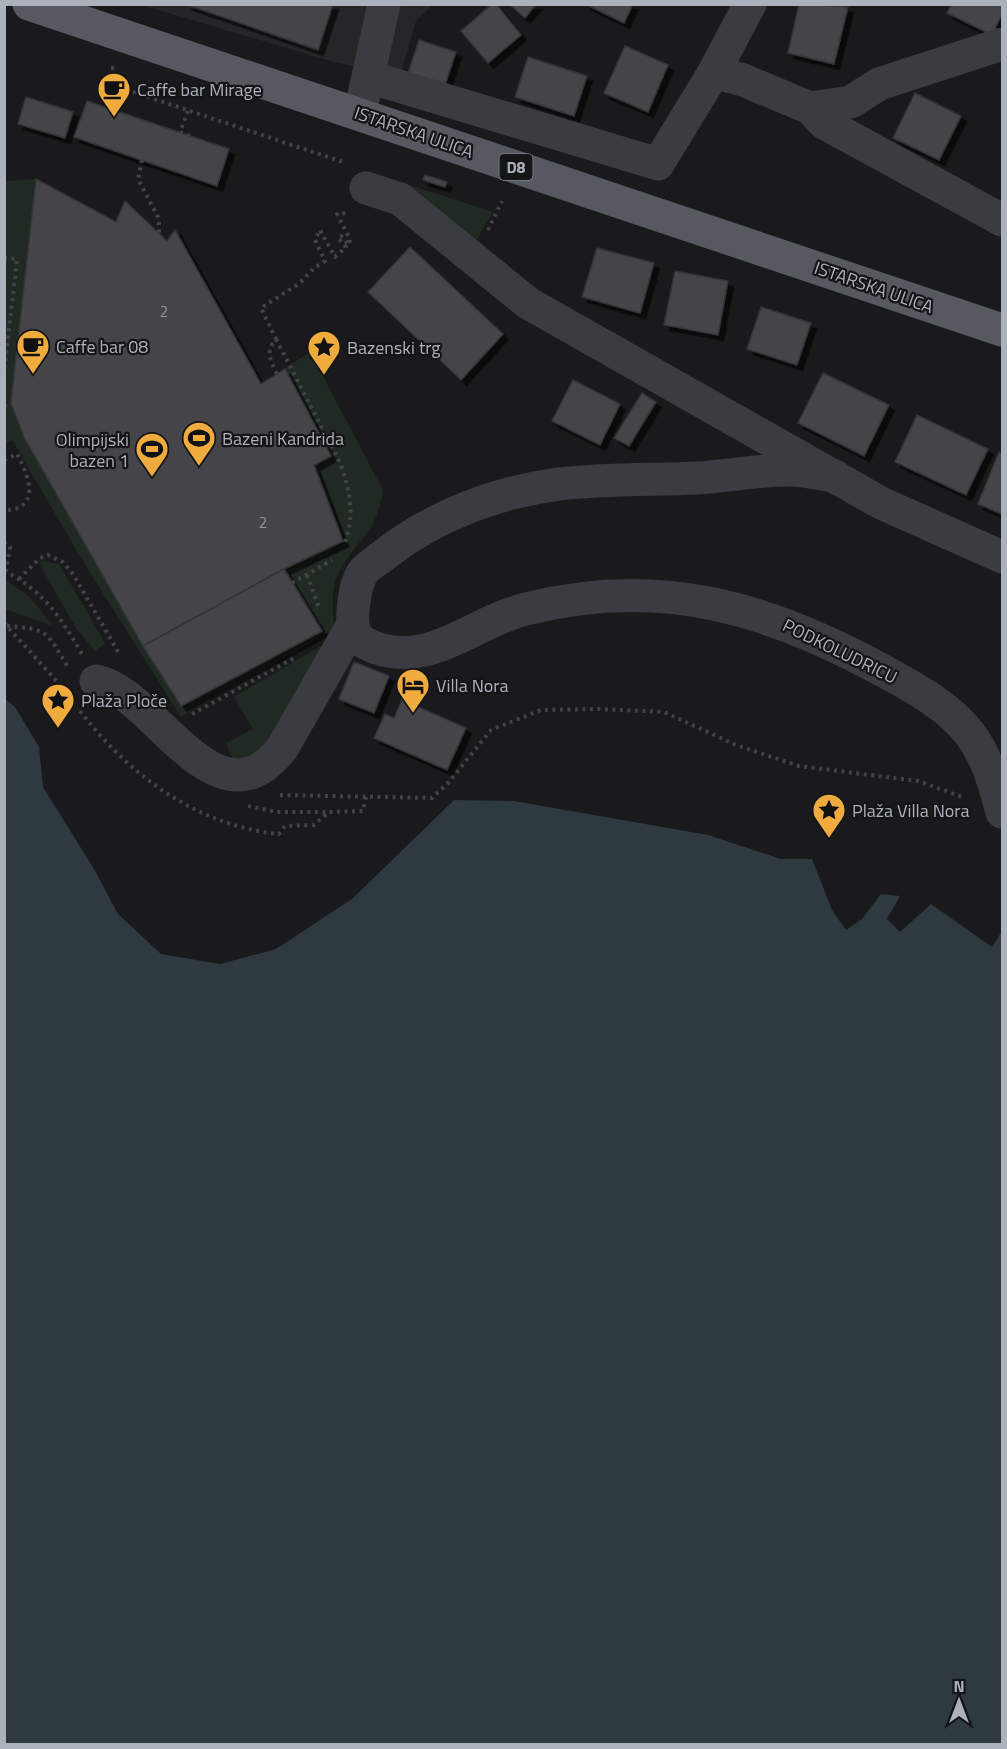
<svg xmlns="http://www.w3.org/2000/svg" width="1007" height="1749" viewBox="0 0 1007 1749" font-family="'Titillium Web',sans-serif">
<defs>
<filter id="shadow"><feDropShadow dx="5.5" dy="5.5" stdDeviation="0" flood-color="#0009"/></filter>
</defs>
<rect width="100%" height="100%" fill="#1a1a1c"/>
<path fill="#262629" d="M 142,5 L 433,5 L 416,21 L 400,76 L 330,61 Z"/>
<g fill="#212a22">
<path d="M 36,179 L 115,222 L 125,201 L 167,241 L 175,230 L 261,384 L 310,352 L 383,490 C 376,535 360,535 340,570 C 330,588 333,609 334,629 L 181,717 L 87,568 L 12,440 L 5,444 L 5,181 Z"/>
<path d="M 403,183 L 493,212 L 476,241 Z"/>
<path d="M 43,561 L 59,564 L 105,643 L 95,651 L 76,628 L 39,563 Z"/>
<path d="M 5,580 L 29,596 L 53,626 L 5,609 Z"/>
<path d="M 326,643 L 264,751 L 234,762 L 226,743 L 253,729 L 234,697 Z"/>
</g>
<path fill="#2f3940" d="M 4,698 L 15,707 L 39,747 L 43,787 L 94,869 L 118,914 L 161,954 L 220,964 L 276,949 L 352,899 L 454,800 L 514,801 L 708,835 L 781,859 L 812,859 L 832,910 L 846,930 L 862,919 L 881,894 L 900,896 L 887,919 L 900,932 L 931,904 L 992,947 L 1002,931 L 1002,1744 L 5,1744 Z"/>
<g fill="#444549" stroke="#343438" stroke-width="1.5" filter="url(#shadow)">
<path d="M 185,4 L 333,4 L 318,50 Z"/>
<path d="M 492,4 L 496,4 L 521,35 L 488,63 L 461,31 Z"/>
<path d="M 509,4 L 536,4 L 525,18 Z"/>
<path d="M 585,4 L 633,4 L 624,23 Z"/>
<path d="M 799,4 L 848,7 L 834,64 L 788,53 Z"/>
<path d="M 952,4 L 1002,4 L 1002,14 L 992,35 L 947,13 Z"/>
<path d="M 419,40 L 456,52 L 445,85 L 408,73 Z"/>
<path d="M 625,46 L 668,65 L 648,112 L 604,93 Z"/>
<path d="M 528,57 L 587,76 L 574,116 L 515,97 Z"/>
<path d="M 915,93 L 961,116 L 939,160 L 893,138 Z"/>
<path d="M 26,97 L 73,112 L 65,138 L 18,124 Z"/>
<path d="M 87,101 L 229,149 L 217,186 L 74,137 Z"/>
<path d="M 425,175 L 447,182 L 445,187 L 423,180 Z"/>
<path d="M 36,179 L 116,222 L 125,201 L 167,241 L 175,230 L 261,384 L 285,369 L 331,456 L 314,465 L 343,541 L 284,569 L 143,646 L 24,437 L 11,403 Z"/>
<path d="M 410,247 L 503,334 L 461,380 L 368,292 Z"/>
<path d="M 597,248 L 654,263 L 640,313 L 582,297 Z"/>
<path d="M 675,271 L 728,281 L 718,335 L 664,325 Z"/>
<path d="M 761,307 L 811,323 L 797,365 L 747,349 Z"/>
<path d="M 823,373 L 889,405 L 864,456 L 798,423 Z"/>
<path d="M 573,380 L 620,404 L 600,445 L 552,421 Z"/>
<path d="M 642,393 L 656,402 L 629,446 L 614,438 Z"/>
<path d="M 917,415 L 988,449 L 966,495 L 895,462 Z"/>
<path d="M 999,452 L 1002,454 L 1002,514 L 978,504 Z"/>
<path d="M 284,569 L 322,631 L 181,706 L 143,646 Z"/>
<path d="M 354,662 L 389,676 L 374,713 L 339,699 Z"/>
<path d="M 402,700 L 466,728 L 447,770 L 374,738 L 385,714 L 394,718 Z"/>
</g>
<g fill="none" stroke-linecap="round" stroke-linejoin="round">
<g stroke="#414348" stroke-width="4" stroke-dasharray="3 4.5" stroke-linecap="butt">
<path d="M 111,68 L 114,68 L 109,84 L 346,163"/>
<path d="M 188,111 L 180,132 L 192,137"/>
<path d="M 142,160 L 138,179 L 159,219 L 159,234"/>
<path d="M 488,230 L 502,201"/>
<path d="M 4,258 L 17,259 L 4,373"/>
<path d="M 276,339 L 341,465 C 350,492 355,514 345,542"/>
<path d="M 277,374 C 270,359 265,352 276,339 L 261,308 L 300,283 L 314,268 L 325,261 L 315,240 L 320,230 L 335,257 L 346,247 L 338,238 L 341,236 L 349,245 L 350,239 L 337,214 L 346,213"/>
<path d="M 4,406 L 11,403"/>
<path d="M 4,460 L 17,454 C 28,474 43,510 4,510"/>
<path d="M 4,542 L 10,547 L 6,571"/>
<path d="M 4,571 C 42,589 62,619 82,654"/>
<path d="M 307,575 L 319,608"/>
<path d="M 19,579 L 40,558 L 48,555 L 63,562 L 73,574 L 120,655"/>
<path d="M 292,583 L 332,560"/>
<path d="M 4,623 L 63,688"/>
<path d="M 7,626 C 50,629 46,632 68,667"/>
<path d="M 80,711 C 129,775 197,826 279,834 L 285,826 L 314,825 L 329,812 L 363,811 L 366,796"/>
<path d="M 192,714 L 296,657"/>
<path d="M 280,795 L 432,798 L 448,783 L 491,730 L 541,710 L 599,709 L 664,712 L 736,745 L 799,766 L 918,781 L 965,798"/>
<path d="M 248,806 L 277,812 L 326,812"/>
</g>
<g stroke="#3b3c41" stroke-width="33">
<path d="M 714,72 L 750,4"/>
<path d="M 369,77 L 658,164 L 714,72 L 743,80 L 810,108 L 851,102 L 879,84 L 1002,44"/>
<path d="M 363,99 L 384,4"/>
<path d="M 810,108 L 824,123 L 1002,220"/>
<path d="M 366,188 L 400,199 L 528,303 L 881,503 L 1002,557"/>
<path d="M 835,476 C 820,474 804,470 789,470 C 759,470 728,476 697,478 C 652,480 604,479 559,484 C 497,492 433,516 384,555 C 378,560 369,565 364,571 C 358,578 355,593 354,602 C 352,617 350,635 365,643 C 423,674 472,622 526,609 C 657,576 764,606 880,669 C 911,686 948,705 970,734 C 988,758 994,784 1002,812"/>
<path d="M 96,681 C 154,691 217,834 283,747 L 352,626"/>
</g>
<path stroke="#575960" stroke-width="33" d="M 29,4 L 1002,330"/>
</g>
<defs>
<g id="cafe-pin" transform="scale(1.725)"><path d="M0 17L-7.5 6A9.5 9.5 0 1 1 7.5 6Z" fill="#efab3e" stroke="#151517"/><path d="M-5.5-4.5H6V0H3Q3 3.5 0 3.5H-2.5Q-5.5 3.5-5.5 0ZM3-3.2v2h1.7v-2ZM-6 4.5H4V6H-6Z" fill="#111"/></g>
<g id="sight-pin" transform="scale(1.725)"><path d="M0 17L-7.5 6A9.5 9.5 0 1 1 7.5 6Z" fill="#efab3e" stroke="#151517"/><path d="M0-6L1.8-2.2L6-1.7L2.9 1.2L3.7 5.4L0 3.3L-3.7 5.4L-2.9 1.2L-6-1.7L-1.8-2.2Z" fill="#111"/></g>
<g id="stadium-pin" transform="scale(1.725)"><path d="M0 17L-7.5 6A9.5 9.5 0 1 1 7.5 6Z" fill="#efab3e" stroke="#151517"/><path d="M0-5a6.5 5 0 1 0 0 10a6.5 5 0 1 0 0-10ZM-3.5-1.8h7v3.6h-7Z" fill="#111"/></g>
<g id="hotel-pin" transform="scale(1.725)"><path d="M0 17L-7.5 6A9.5 9.5 0 1 1 7.5 6Z" fill="#efab3e" stroke="#151517"/><path d="M-6-4.5h1.5V1H6V5H4.5V3h-9V5H-6ZM-4 0a1.8 1.8 0 1 1 3.6 0ZM.5 0V-2.5h3Q6-2.5 6 0Z" fill="#111"/></g>
</defs>
<g fill-rule="evenodd">
<use href="#cafe-pin" x="114" y="89"/>
<use href="#cafe-pin" x="33" y="346"/>
<use href="#sight-pin" x="324" y="347"/>
<use href="#stadium-pin" x="199" y="438"/>
<use href="#stadium-pin" x="152" y="449"/>
<use href="#hotel-pin" x="413" y="685"/>
<use href="#sight-pin" x="58" y="700"/>
<use href="#sight-pin" x="829" y="810"/>
</g>
<g text-anchor="middle" dominant-baseline="central" stroke-width="4.5" stroke-linejoin="round" paint-order="stroke">
<g font-size="15" fill="#92979e">
<text x="164" y="311">2</text>
<text x="263" y="522">2</text>
</g>
<rect fill="#151517" stroke="#7f838a" stroke-width="1.5" x="499.5" y="154" width="33" height="26" rx="4.5"/>
<g font-size="16" font-weight="bold" fill="#acb2bb">
<text x="516" y="167">D8</text>
</g>
<g font-size="18" fill="#acb2bb" stroke="#151517" text-anchor="start">
<text x="137" y="89">Caffe bar Mirage</text>
<text x="56" y="346">Caffe bar 08</text>
<text x="347" y="347">Bazenski trg</text>
<text x="222" y="438">Bazeni Kandrida</text>
<text x="129" y="439" text-anchor="end">Olimpijski<tspan x="129" dy="21">bazen 1</tspan></text>
<text x="436" y="685">Villa Nora</text>
<text x="81" y="700">Plaža Ploče</text>
<text x="852" y="810">Plaža Villa Nora</text>
</g>
<g font-size="18" fill="#acb2bb" stroke="#151517">
<text transform="translate(414 132) rotate(19)">ISTARSKA ULICA</text>
<text transform="translate(874 287) rotate(19)">ISTARSKA ULICA</text>
<text transform="translate(840 651) rotate(26)">PODKOLUDRICU</text>
</g>
</g>
<rect width="1007" height="1749" fill="none" stroke="#acb2bb" stroke-width="12"/>
<g transform="translate(959 1701)" stroke="#151517" stroke-width="4.5" paint-order="stroke">
<path d="M0-4.5L10 22L0 15L-10 22Z" fill="#acb2bb"/>
<text y="-9" font-size="16" font-weight="bold" text-anchor="middle" fill="#acb2bb">N</text>
</g>
</svg>
